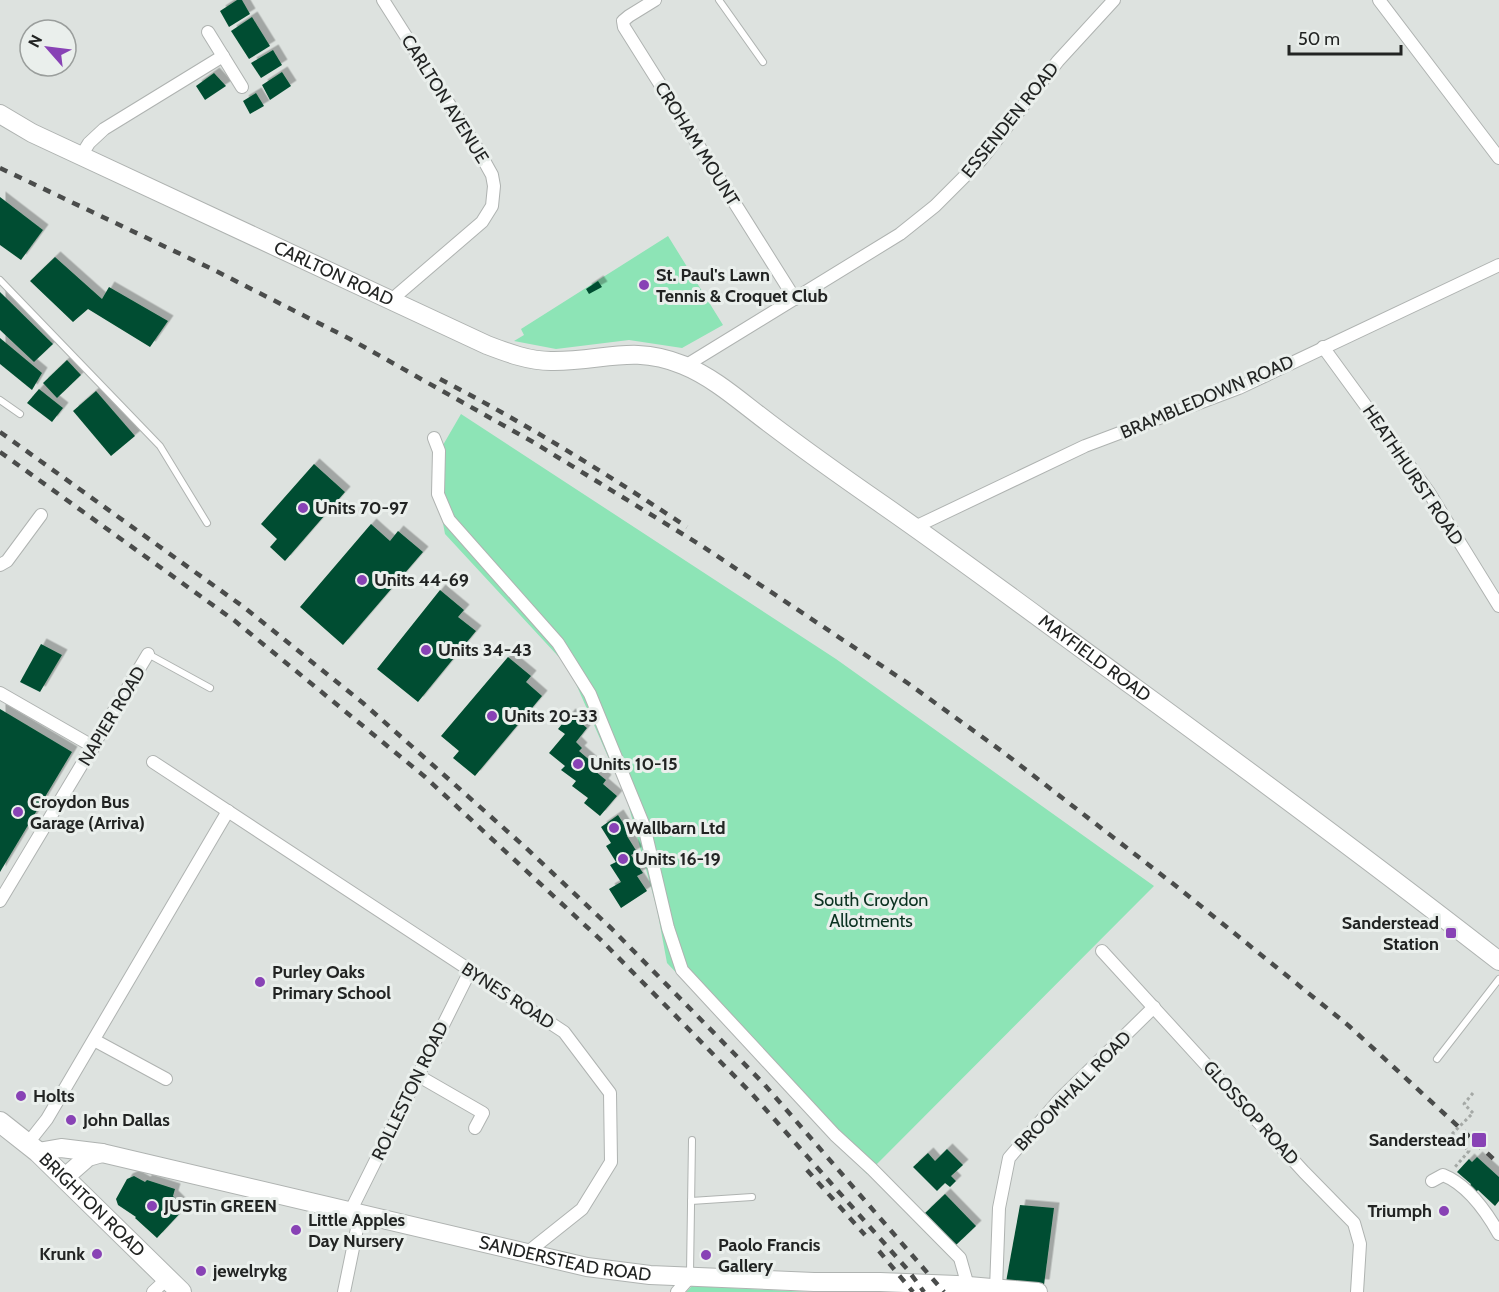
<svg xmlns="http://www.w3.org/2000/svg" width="1499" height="1292" viewBox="0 0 1499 1292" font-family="Cabin,sans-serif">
<defs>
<filter id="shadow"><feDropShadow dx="5.5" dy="-5.5" stdDeviation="0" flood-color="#0004"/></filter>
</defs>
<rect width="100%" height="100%" fill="#dde2df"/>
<g fill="#8de4b6">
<path d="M 668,236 L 723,325 L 682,348 L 629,340 L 556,349 L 514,341 L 524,335 L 521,329 Z"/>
<path d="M 461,414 L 836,659 L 1154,886 L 867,1174 L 667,963 L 657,909 L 627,800 L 569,668 L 445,534 L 432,464 Z"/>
<path d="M 692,1286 L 809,1292 L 686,1292 Z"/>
</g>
<g fill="#004e30" filter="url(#shadow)">
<path d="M 237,0 L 242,0 L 250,14 L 229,27 L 220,11 Z"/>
<path d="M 252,17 L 270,46 L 249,59 L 231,31 Z"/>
<path d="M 273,50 L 282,65 L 261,78 L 251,63 Z"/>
<path d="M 282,72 L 291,86 L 270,100 L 262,85 Z"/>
<path d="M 214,73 L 226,86 L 205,100 L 196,86 Z"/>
<path d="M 256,93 L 264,106 L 250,114 L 243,101 Z"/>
<path d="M 0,197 L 43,230 L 21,260 L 0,245 Z"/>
<path d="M 55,257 L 102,299 L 109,287 L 168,321 L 150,347 L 88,309 L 73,322 L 30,281 Z"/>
<path d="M 598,281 L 602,287 L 589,294 L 586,289 Z"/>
<path d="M 0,292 L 53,344 L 34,362 L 0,330 Z"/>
<path d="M 0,338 L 42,373 L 32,390 L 0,364 Z"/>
<path d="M 67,360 L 81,375 L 57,398 L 43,383 Z"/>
<path d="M 39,389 L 63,408 L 52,422 L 27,403 Z"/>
<path d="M 96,391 L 135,436 L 111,456 L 73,411 Z"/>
<path d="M 314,464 L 345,492 L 285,561 L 270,547 L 277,539 L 261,524 Z"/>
<path d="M 371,524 L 390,541 L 398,531 L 423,552 L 343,645 L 300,607 Z"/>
<path d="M 440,590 L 464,610 L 458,617 L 476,631 L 418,702 L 377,669 Z"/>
<path d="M 41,644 L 62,655 L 40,692 L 20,682 Z"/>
<path d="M 508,657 L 531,676 L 526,682 L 542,696 L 475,776 L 453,758 L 459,751 L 441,736 Z"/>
<path d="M 0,709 L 72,752 L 0,872 Z"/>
<path d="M 570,714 L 587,728 L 576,742 L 582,748 L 579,751 L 593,763 L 590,767 L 606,780 L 603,784 L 617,796 L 600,816 L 584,803 L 588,798 L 572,786 L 576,781 L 561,770 L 565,766 L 549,753 L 565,734 L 558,729 Z"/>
<path d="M 618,815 L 630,834 L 627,836 L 637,852 L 631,855 L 643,873 L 637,876 L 647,891 L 621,908 L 609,889 L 621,882 L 610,865 L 616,862 L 606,846 L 611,843 L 601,827 Z"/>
<path d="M 947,1149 L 963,1165 L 951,1176 L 956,1181 L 950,1187 L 945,1183 L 937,1191 L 913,1167 L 928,1153 L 935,1161 Z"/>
<path d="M 1477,1157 L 1499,1177 L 1499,1201 L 1495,1206 L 1478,1190 L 1474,1194 L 1468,1188 L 1471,1184 L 1457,1172 L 1469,1159 L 1472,1162 Z"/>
<path d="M 134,1176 L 145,1182 L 147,1180 L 175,1189 L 173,1196 L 185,1208 L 157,1238 L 135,1218 L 136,1217 L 118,1205 L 116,1199 L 127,1179 Z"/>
<path d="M 945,1194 L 976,1226 L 956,1245 L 925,1213 Z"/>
<path d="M 1020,1205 L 1054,1208 L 1044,1285 L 1006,1282 Z"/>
</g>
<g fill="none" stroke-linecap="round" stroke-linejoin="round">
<g stroke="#afb3b1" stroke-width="8">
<g id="lane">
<path d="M 719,0 L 763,62"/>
<path d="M 0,280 L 160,446 L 207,523"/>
<path d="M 0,400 L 20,414"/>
<path d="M 148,654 L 210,688"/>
<path d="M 1437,1059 L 1499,979"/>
<path d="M 691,1201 L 752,1197"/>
<path d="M 690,1273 L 692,1140"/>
</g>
</g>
<g stroke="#afb3b1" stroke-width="14">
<g id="street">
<path d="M 383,0 L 477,148 L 492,175 L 494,186 L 492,206 L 482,222 L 390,301"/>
<path d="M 655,0 L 629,16 L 623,21 L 624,27 L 795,299"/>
<path d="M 1379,0 L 1499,158"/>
<path d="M 208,32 L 242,87"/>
<path d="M 81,156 L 89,143 L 104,129 L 223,56"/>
<path d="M 1323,347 L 1428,491 L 1499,606"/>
<path d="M 685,366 L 900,234 L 935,206 L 981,160 L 1058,61 L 1114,0"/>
<path d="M 434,438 L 439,451 L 438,494 L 449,520 L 558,643 L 590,694 L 644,826 L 668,928 L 682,970 L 835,1135 L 872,1169 L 960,1258 L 968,1286"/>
<path d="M 915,527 L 1085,446 L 1239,388 L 1499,265"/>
<path d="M 0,565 L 7,561 L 41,515"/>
<path d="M 0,693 L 94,747"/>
<path d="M 153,762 L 564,1032 L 610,1093 L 611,1162 L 582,1209 L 528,1252"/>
<path d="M 0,901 L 148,654"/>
<path d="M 1102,951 L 1304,1172 L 1354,1223 L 1360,1244 L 1357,1292"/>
<path d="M 94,1040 L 166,1079"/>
<path d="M 417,1075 L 483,1113 L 475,1128"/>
<path d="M 28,1143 L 47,1119 L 228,811"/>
<path d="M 1432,1181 L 1443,1175 C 1468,1185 1486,1211 1499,1234"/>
<path d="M 350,1212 L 470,971"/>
<path d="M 996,1289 L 999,1208 L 1009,1158 L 1059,1100 L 1154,1007"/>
<path d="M 153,1292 L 168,1278"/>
<path d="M 344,1292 L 360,1214"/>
<path d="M 677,1292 L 690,1277"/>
</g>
</g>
<g stroke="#afb3b1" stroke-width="20">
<g id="secondary">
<path id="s1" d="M 0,114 L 32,133 L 487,345 C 508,353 529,361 551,361 C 602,362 632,344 683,365 C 715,378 742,403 769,423 C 806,451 844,478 883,505 C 968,564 1050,626 1134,687 C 1257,777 1379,867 1499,961"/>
<path id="s2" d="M 38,1152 L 61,1148 L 102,1153 L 587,1267 L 650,1275 L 814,1282 L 880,1282 L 957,1285 L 1038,1292"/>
<path d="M 64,1178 L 88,1157 L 102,1153"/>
</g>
</g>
<g stroke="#afb3b1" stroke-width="22">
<g id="primary">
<path id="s3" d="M 0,1122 L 38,1152 L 181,1292"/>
</g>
</g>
<g stroke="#a4a8a5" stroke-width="3" stroke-dasharray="3 3" stroke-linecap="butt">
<path d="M 1473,1093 L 1464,1104 L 1473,1113"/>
<path d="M 1452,1134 L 1469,1151 L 1455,1167"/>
</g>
<use href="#lane" stroke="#fff" stroke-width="6"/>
<use href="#street" stroke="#fff" stroke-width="12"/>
<use href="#secondary" stroke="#fff" stroke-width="18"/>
<use href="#primary" stroke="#fff" stroke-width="20"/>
<g stroke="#4a4c4b" stroke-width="4.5" stroke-dasharray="8 8" stroke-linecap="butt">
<path d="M 0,168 L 214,270 L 350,339 L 533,442 L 702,546 L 909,684 L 1003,752 L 1176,886 L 1349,1026 L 1499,1164"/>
<path d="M 440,379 C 525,423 607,474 687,527"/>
<path d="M 0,432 L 245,608 L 363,703 L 525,847 L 612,929 L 764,1084 L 944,1292"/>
<path d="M 0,452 L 235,621 L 424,776 L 602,941 L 668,1008 L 752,1094 L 908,1270 L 924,1292"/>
<path d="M 807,1170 L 865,1235"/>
<path d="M 879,1251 L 913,1292"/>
</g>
<path stroke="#a4a8a5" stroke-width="3" stroke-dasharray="3 3" stroke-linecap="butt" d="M 1452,1134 L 1473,1113"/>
</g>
<g fill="#8842b5" stroke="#eaefec" stroke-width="2">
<circle cx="644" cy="285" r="6"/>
<circle cx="303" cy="508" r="6"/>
<circle cx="362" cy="580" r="6"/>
<circle cx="426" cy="650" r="6"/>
<circle cx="492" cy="716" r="6"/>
<circle cx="578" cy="764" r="6"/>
<circle cx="18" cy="812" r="6"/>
<circle cx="614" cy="828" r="6"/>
<circle cx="623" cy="859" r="6"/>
<rect x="1445" y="927" width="12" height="12" rx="3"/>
<circle cx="260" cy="982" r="6"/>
<circle cx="21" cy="1096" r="6"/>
<circle cx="71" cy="1120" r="6"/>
<rect x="1471" y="1132" width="16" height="16" rx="3"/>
<circle cx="152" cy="1206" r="6"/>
<circle cx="1444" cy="1211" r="6"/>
<circle cx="296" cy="1230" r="6"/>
<circle cx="97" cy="1254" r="6"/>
<circle cx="706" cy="1255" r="6"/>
<circle cx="201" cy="1271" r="6"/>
</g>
<g text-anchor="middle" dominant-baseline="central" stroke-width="6" stroke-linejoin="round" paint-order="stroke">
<g font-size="18" fill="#222423" stroke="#eaefec">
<text transform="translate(445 99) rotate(58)">CARLTON AVENUE</text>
<text transform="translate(1010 120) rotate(-51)">ESSENDEN ROAD</text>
<text transform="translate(697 144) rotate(58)">CROHAM MOUNT</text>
<text stroke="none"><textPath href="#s1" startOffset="370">CARLTON ROAD</textPath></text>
<text transform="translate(1207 397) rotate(-23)">BRAMBLEDOWN ROAD</text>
<text transform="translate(1413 475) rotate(56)">HEATHHURST ROAD</text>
<text stroke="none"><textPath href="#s1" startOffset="1245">MAYFIELD ROAD</textPath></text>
<text transform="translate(112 716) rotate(-59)">NAPIER ROAD</text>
<text transform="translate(508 996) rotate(33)">BYNES ROAD</text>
<text transform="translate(410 1091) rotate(-64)">ROLLESTON ROAD</text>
<text transform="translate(1073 1091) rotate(-46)">BROOMHALL ROAD</text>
<text transform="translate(1251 1113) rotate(48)">GLOSSOP ROAD</text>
<text stroke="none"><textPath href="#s3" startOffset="124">BRIGHTON ROAD</textPath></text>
<text stroke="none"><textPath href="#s2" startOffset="540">SANDERSTEAD ROAD</textPath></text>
</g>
<g font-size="18" font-weight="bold" fill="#222423" stroke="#eaefec" text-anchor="start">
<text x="656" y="275">St. Paul's Lawn<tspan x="656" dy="21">Tennis &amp; Croquet Club</tspan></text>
<text x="315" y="508">Units 70-97</text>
<text x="374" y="580">Units 44-69</text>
<text x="438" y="650">Units 34-43</text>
<text x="504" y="716">Units 20-33</text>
<text x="590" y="764">Units 10-15</text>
<text x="30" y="802">Croydon Bus<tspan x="30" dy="21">Garage (Arriva)</tspan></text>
<text x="626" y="828">Wallbarn Ltd</text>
<text x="635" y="859">Units 16-19</text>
<text x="1439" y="923" text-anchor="end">Sanderstead<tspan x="1439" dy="21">Station</tspan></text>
<text x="272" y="972">Purley Oaks<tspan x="272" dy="21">Primary School</tspan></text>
<text x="33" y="1096">Holts</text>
<text x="83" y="1120">John Dallas</text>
<text x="1466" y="1140" text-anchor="end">Sanderstead</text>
<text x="164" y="1206">JUSTin GREEN</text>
<text x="1432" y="1211" text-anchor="end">Triumph</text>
<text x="308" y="1220">Little Apples<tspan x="308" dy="21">Day Nursery</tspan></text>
<text x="718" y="1245">Paolo Francis<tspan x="718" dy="21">Gallery</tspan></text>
<text x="85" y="1254" text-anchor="end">Krunk</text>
<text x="213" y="1271">jewelrykg</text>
</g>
<g font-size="18" fill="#0a3120" stroke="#eaefec">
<text x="871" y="900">South Croydon<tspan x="871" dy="21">Allotments</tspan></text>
</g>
</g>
<g transform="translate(48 48) rotate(298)"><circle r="28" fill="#eaefec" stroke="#9a9e9c" stroke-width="1.5"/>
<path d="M0-4.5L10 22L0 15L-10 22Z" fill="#8842b5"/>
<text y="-9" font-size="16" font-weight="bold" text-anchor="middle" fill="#222423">N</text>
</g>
<path d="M1289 45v9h112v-9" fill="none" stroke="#222423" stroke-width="3"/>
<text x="1298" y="45" font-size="18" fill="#222423" stroke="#eaefec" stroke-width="4.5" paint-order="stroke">50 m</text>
</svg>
